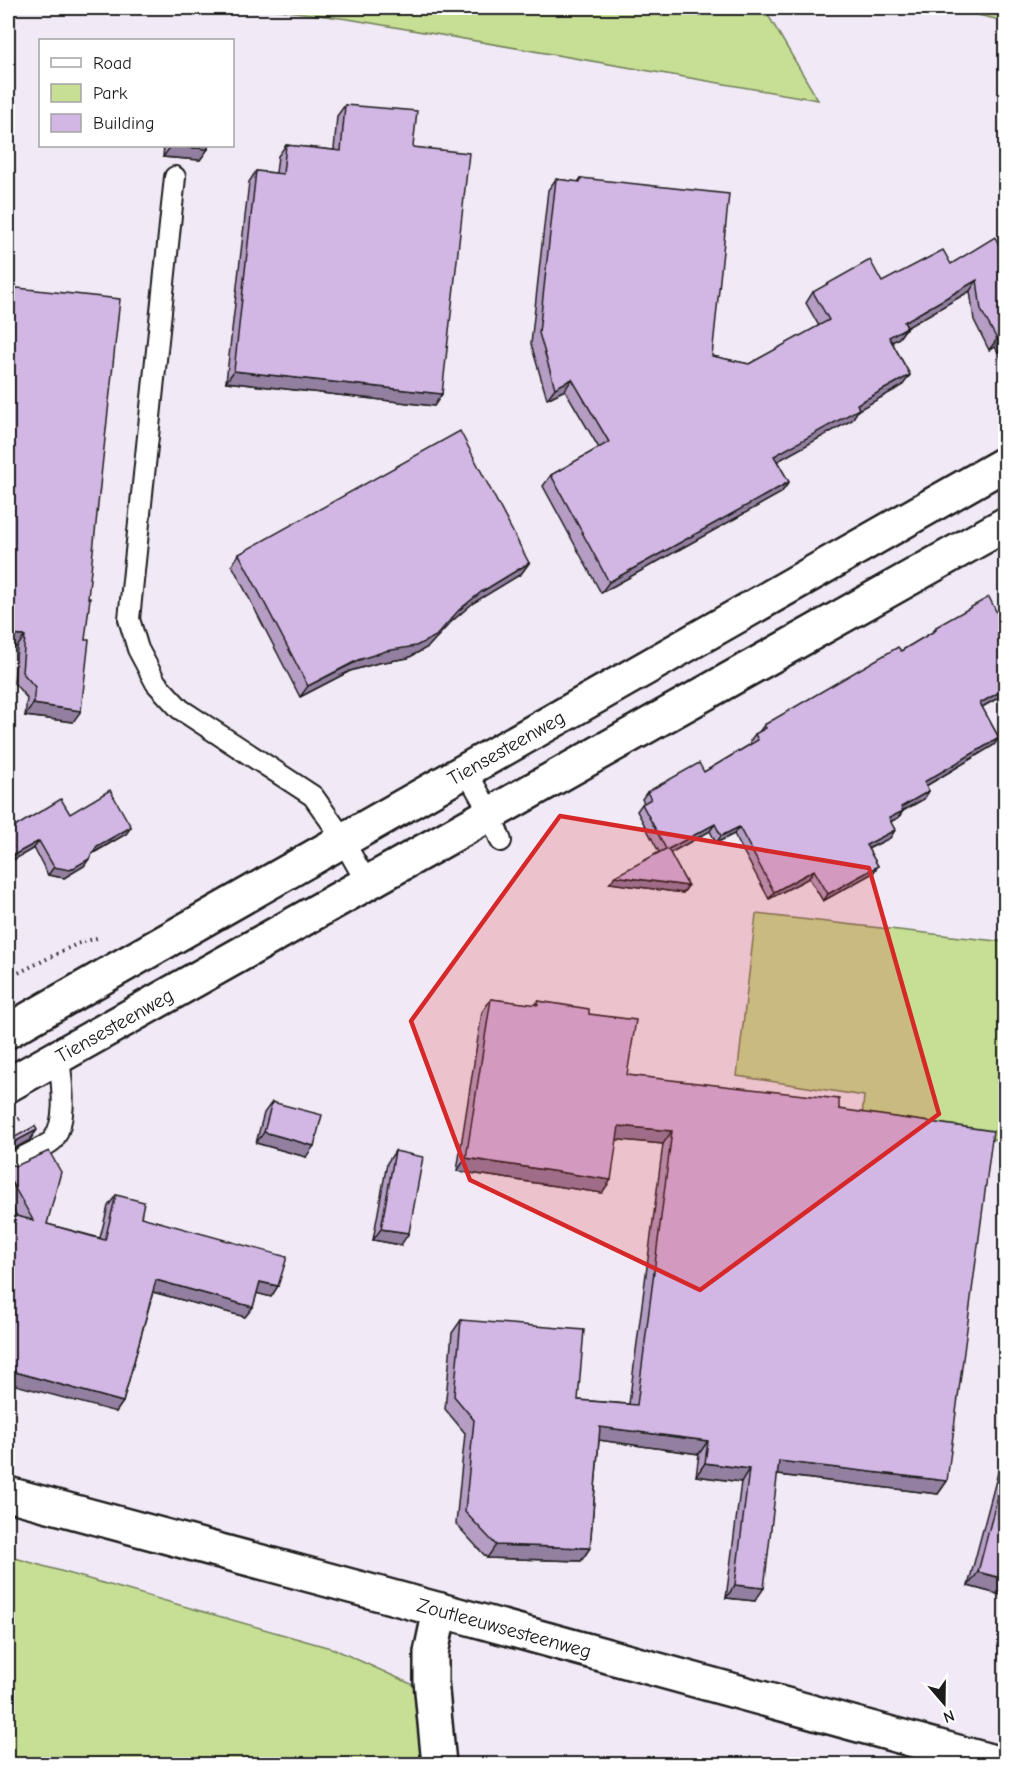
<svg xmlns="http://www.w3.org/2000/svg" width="1013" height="1772" viewBox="0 0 1013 1772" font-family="'Comic Neue',sans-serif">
<rect width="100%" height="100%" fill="#f2e9f7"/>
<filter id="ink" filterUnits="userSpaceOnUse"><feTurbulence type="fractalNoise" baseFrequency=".0167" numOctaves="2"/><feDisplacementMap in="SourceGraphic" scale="12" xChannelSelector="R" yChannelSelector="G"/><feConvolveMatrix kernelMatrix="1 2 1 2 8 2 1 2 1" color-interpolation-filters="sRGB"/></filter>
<g filter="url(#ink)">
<g fill="#c6df95" stroke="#717e58" stroke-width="1.5">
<path d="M 265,8 L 764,8 L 818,100 L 348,19 Z"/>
<path d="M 946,8 L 1005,8 L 1005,21 Z"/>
<path d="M 756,914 L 1005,942 L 1005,1141 L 862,1117 L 864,1096 L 737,1076 Z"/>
<path d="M 8,1556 L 334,1649 L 420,1688 L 424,1764 L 8,1764 Z"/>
</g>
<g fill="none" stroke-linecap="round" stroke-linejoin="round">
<g stroke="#1c1c1c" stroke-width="24">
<g id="service">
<path d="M 175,177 L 129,619 L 138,649 L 156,683 L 180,709 L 313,796 L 337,830 L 367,883"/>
<path d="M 466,771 L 490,813 L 501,841"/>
<path d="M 8,1165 C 16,1160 48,1146 53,1140 C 69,1118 61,1081 59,1056"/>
</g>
</g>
<g stroke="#1c1c1c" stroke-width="38">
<path id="minor" d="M 439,1764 L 431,1681 L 431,1653 L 440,1610"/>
</g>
<g stroke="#1c1c1c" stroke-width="38">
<g id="tertiary">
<path id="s1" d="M 8,1494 L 440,1610 L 1001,1764"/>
</g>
</g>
<g stroke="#1c1c1c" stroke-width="38">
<g id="primary">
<path id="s2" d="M 8,1031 L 1006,463"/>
<path id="s3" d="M 8,1085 L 1006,524"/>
</g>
</g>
<g stroke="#1c1c1c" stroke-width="4" stroke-dasharray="1.5 4.5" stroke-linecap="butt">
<path d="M 8,978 L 77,944 L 100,937"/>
<path d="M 8,1125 L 23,1117"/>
</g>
<use href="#service" stroke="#fff" stroke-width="20"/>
<use href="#minor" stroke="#fff" stroke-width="33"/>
<use href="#tertiary" stroke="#fff" stroke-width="33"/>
<use href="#primary" stroke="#fff" stroke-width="33"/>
</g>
<g fill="#b59dc4" stroke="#1c1c1c" stroke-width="1.5">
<path d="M 345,105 L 413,147 L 442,394 L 434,406 L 226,382 L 249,182 L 256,171 L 276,173 L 278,156 L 286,145 L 334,150 L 337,116 Z"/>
<path d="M 164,146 L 208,146 L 208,149 L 200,160 L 163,157 Z"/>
<path d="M 581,178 L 712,356 L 749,364 L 819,326 L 806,303 L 813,292 L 882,282 L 951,264 L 1005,257 L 1005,365 L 995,347 L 989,350 L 974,320 L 970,291 L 907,327 L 899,338 L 892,342 L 910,375 L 902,386 L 858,410 L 852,420 L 777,461 L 789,482 L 781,493 L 601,593 L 543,486 L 551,475 L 599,448 L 565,390 L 547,399 L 531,344 L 548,190 L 556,179 L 578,182 Z"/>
<path d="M 8,287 L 73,722 L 25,716 L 27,698 L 14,683 L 17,647 Z"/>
<path d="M 239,554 L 529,563 L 521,574 L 473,603 L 451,622 L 428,647 L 408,658 L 378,663 L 350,671 L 300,697 L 232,565 Z"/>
<path d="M 936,627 L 1005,694 L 982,707 L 999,738 L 994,745 L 926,786 L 929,791 L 924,799 L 903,811 L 898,818 L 890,822 L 895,830 L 890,838 L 868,849 L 878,866 L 873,873 L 823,901 L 809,878 L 769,899 L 734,834 L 716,843 L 710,831 L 670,853 L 688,886 L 683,893 L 610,883 L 659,852 L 637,811 L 642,804 L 644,803 L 642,799 L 647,792 L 704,772 L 751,744 L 750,741 L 755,734 L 759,732 L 764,725 L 901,651 L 933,632 Z"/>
<path d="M 70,814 L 131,827 L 126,834 L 92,854 L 84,866 L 64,878 L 48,875 L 34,848 L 8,863 Z"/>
<path d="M 491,999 L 535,1005 L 538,1001 L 589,1014 L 627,1075 L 839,1109 L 947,1481 L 938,1494 L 777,1475 L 755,1601 L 726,1598 L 741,1482 L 696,1476 L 699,1454 L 599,1440 L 590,1548 L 581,1561 L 487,1558 L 456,1524 L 465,1433 L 445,1409 L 452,1333 L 461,1320 L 578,1400 L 629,1404 L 663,1144 L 617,1139 L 602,1193 L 457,1171 L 482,1012 Z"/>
<path d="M 272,1102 L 306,1157 L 256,1143 L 264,1113 Z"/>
<path d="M 395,1151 L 401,1245 L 373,1240 L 387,1163 Z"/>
<path d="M 8,1162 L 47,1224 L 100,1238 L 108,1206 L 116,1195 L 141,1217 L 278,1286 L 271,1297 L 257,1293 L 253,1307 L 245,1317 L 153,1292 L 123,1402 L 116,1412 L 17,1216 L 8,1200 Z"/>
<path d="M 1005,1457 L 1005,1596 L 968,1586 L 1000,1465 Z"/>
</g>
<g fill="#937fa0" stroke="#1c1c1c" stroke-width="1.5">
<path d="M 171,146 L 208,149 L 200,160 L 163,157 Z"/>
<path d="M 977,280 L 970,291 L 899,332 L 907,327 L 899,338 L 881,348 L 889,337 L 904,322 Z"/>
<path d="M 1002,336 L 995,347 L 989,350 L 997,339 Z"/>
<path d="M 234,371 L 442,394 L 434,406 L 226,382 Z"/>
<path d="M 910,375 L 902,386 L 858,410 L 852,420 L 767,467 L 774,456 L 857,404 Z"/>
<path d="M 572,379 L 565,390 L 547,399 L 555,388 Z"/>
<path d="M 789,482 L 781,493 L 601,593 L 609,582 Z"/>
<path d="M 529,563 L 521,574 L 473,603 L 451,622 L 428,647 L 408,658 L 378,663 L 350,671 L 300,697 L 308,686 L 459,610 L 481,592 Z"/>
<path d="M 8,635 L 25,636 L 17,647 L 8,647 Z"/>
<path d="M 1005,689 L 1005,694 L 975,711 L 980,703 Z"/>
<path d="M 33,704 L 81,711 L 73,722 L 25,716 Z"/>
<path d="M 999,738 L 994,745 L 919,790 L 924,782 Z"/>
<path d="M 929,791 L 924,799 L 896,814 L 901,807 Z"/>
<path d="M 903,811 L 898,818 L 883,825 L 889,818 Z"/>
<path d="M 715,824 L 710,831 L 663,857 L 668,849 Z"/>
<path d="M 131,827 L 126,834 L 91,854 L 97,846 Z"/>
<path d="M 739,827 L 734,834 L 716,843 L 721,836 Z"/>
<path d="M 895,830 L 890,838 L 861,852 L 866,845 Z"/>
<path d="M 39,841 L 34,848 L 8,863 L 8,858 Z"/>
<path d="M 89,859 L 84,866 L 64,878 L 48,875 L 54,867 Z"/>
<path d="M 878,866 L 873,873 L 823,901 L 828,894 Z"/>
<path d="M 814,870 L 809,878 L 769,899 L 774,892 Z"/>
<path d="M 615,876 L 688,886 L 683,893 L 610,883 Z"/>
<path d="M 619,1126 L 672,1131 L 663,1144 L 610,1139 Z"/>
<path d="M 37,1130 L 30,1140 L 8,1152 L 8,1146 L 10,1144 Z"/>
<path d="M 264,1132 L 314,1146 L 306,1157 L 256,1143 Z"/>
<path d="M 466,1158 L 611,1180 L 602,1193 L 457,1171 Z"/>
<path d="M 381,1229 L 409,1233 L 401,1245 L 373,1240 Z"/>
<path d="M 156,1280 L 253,1307 L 245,1317 L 149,1291 Z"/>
<path d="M 260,1282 L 278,1286 L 271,1297 L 252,1292 Z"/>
<path d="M 8,1370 L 123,1402 L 116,1412 L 8,1383 Z"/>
<path d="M 600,1427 L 708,1441 L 699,1454 L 591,1439 Z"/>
<path d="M 779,1461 L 947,1481 L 938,1494 L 770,1474 Z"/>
<path d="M 705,1463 L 749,1469 L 741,1482 L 696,1476 Z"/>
<path d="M 496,1545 L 590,1548 L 581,1561 L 487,1558 Z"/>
<path d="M 978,1572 L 1005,1579 L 1005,1596 L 968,1586 Z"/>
<path d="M 735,1585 L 764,1588 L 755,1601 L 726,1598 Z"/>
</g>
<g fill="#d2b6e4" stroke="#1c1c1c" stroke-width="1.5">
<path d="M 345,105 L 417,111 L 413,147 L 469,153 L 442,394 L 234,371 L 256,171 L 283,174 L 286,145 L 341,151 Z"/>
<path d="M 171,146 L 208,146 L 208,149 Z"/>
<path d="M 581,178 L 729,194 L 712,356 L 749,364 L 829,320 L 813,292 L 870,260 L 882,282 L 943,250 L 951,264 L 995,237 L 1005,257 L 1005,342 L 1002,336 L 997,339 L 981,310 L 977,280 L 904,322 L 907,327 L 889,337 L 910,375 L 857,404 L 859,409 L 774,456 L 789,482 L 609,582 L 551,475 L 609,442 L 572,379 L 555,388 L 539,333 L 556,179 L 580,182 Z"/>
<path d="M 8,287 L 120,299 L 88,598 L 90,598 L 85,640 L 89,640 L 81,711 L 33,704 L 35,687 L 22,672 L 25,636 L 8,635 Z"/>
<path d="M 460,431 L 529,563 L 481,592 L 459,610 L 436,636 L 416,646 L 386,651 L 358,660 L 308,686 L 239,554 Z"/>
<path d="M 989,597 L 997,613 L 1005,609 L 1005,689 L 980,703 L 999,738 L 924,782 L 929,791 L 901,807 L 903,811 L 889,818 L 895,830 L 866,845 L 878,866 L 828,894 L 814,870 L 774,892 L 739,827 L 721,836 L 715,824 L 668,849 L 688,886 L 615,876 L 666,849 L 642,804 L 651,799 L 647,792 L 699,763 L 704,772 L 758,740 L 755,734 L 766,728 L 764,725 L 898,647 L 901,651 L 936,630 L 936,627 Z"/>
<path d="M 110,790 L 131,827 L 97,846 L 89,859 L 70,870 L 54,867 L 39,841 L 8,858 L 8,831 L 61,799 L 70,814 Z"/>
<path d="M 491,999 L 538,1005 L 538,1001 L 589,1009 L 589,1014 L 636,1020 L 627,1075 L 839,1099 L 839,1109 L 993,1131 L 947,1481 L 779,1461 L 764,1588 L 735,1585 L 749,1469 L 705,1463 L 708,1441 L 600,1427 L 590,1548 L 496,1545 L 465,1512 L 474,1420 L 454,1396 L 461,1320 L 584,1330 L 578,1400 L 637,1405 L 672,1131 L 619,1126 L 611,1180 L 466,1158 Z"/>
<path d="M 272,1102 L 322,1115 L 314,1146 L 264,1132 Z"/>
<path d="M 35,1126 L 37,1130 L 10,1144 L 8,1146 L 8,1141 Z"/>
<path d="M 49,1151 L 61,1172 L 47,1224 L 105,1240 L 116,1195 L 144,1202 L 141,1217 L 287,1257 L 278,1286 L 260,1282 L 253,1307 L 156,1280 L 123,1402 L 8,1370 L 8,1214 L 33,1220 L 8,1176 L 8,1162 L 9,1164 L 16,1166 Z"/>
<path d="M 395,1151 L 423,1157 L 409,1233 L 381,1229 Z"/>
<path d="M 1005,1468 L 1005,1579 L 978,1572 Z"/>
</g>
</g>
<path fill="#d62828" fill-opacity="0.2" stroke="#d62828" stroke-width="4.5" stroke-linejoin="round" d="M 560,816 L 869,868 L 939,1114 L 700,1290 L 470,1180 L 411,1021 Z"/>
<g text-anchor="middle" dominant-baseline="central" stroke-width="5" stroke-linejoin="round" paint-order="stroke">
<g font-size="20" fill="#1c1c1c" stroke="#fff">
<text stroke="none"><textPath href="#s2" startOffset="573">Tiensesteenweg</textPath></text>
<text stroke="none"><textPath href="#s3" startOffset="122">Tiensesteenweg</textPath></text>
<text stroke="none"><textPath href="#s1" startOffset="514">Zoutleeuwsesteenweg</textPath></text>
</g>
</g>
<rect width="1013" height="1772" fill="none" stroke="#fff" stroke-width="30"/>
<rect x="15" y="15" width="983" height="1742" fill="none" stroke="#1c1c1c" stroke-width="2" filter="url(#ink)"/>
<rect x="39" y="39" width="195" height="108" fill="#ffffff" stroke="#a4a4a4" stroke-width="1.5"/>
<rect x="51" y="58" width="30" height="9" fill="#ffffff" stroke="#a4a4a4" stroke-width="1.5"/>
<text x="93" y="69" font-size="18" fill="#1c1c1c">Road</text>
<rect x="51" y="84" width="30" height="18" fill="#c6df95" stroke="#a4a4a4" stroke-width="1.5"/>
<text x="93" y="99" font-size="18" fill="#1c1c1c">Park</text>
<rect x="51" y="114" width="30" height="18" fill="#d2b6e4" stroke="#a4a4a4" stroke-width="1.5"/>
<text x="93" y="129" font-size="18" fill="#1c1c1c">Building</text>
<g transform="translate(944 1703) rotate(160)" stroke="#ffffff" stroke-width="4.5" paint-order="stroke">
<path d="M0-4.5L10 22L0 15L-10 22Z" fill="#1c1c1c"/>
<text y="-9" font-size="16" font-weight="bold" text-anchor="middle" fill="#1c1c1c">N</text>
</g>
</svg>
